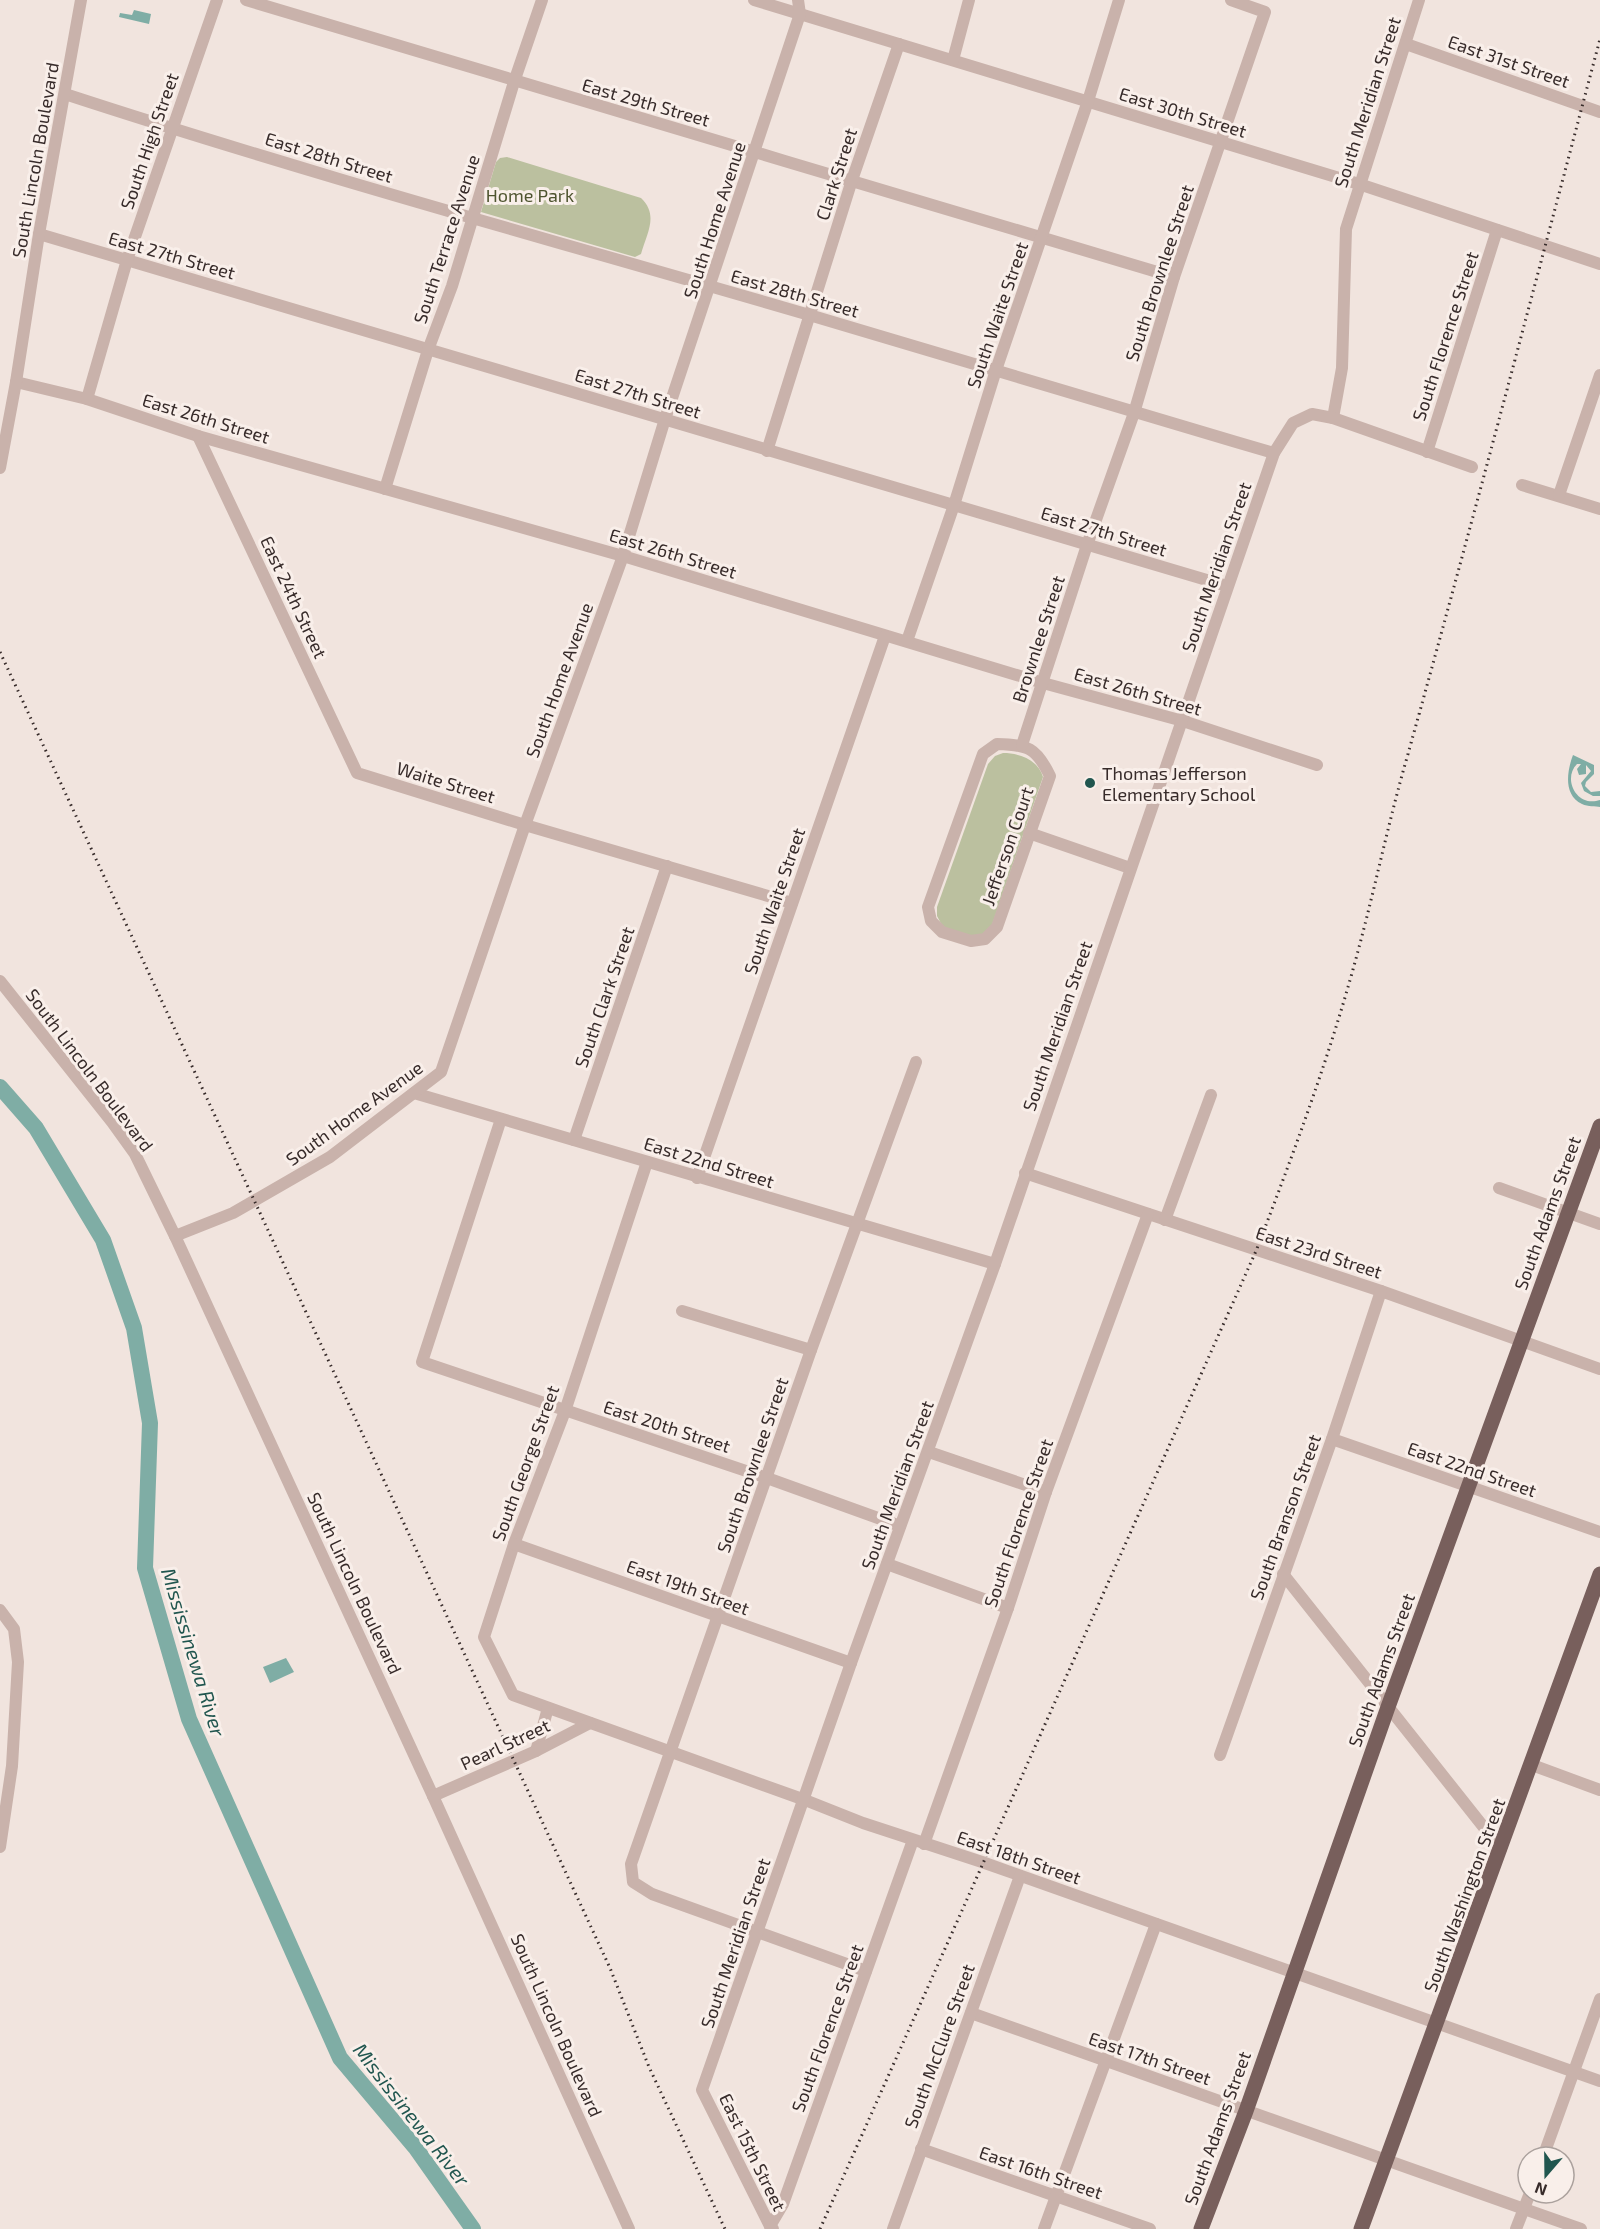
<svg xmlns="http://www.w3.org/2000/svg" width="1600" height="2229" viewBox="0 0 1600 2229" font-family="'Exo 2',sans-serif">
<rect width="100%" height="100%" fill="#f1e4de"/>
<g fill="#bbc09f">
<path d="M 507,157 L 641,198 C 659,215 647,233 641,254 L 635,257 L 481,212 L 496,162 L 500,158 Z"/>
<path d="M 1003,753 C 1020,753 1038,760 1043,777 L 992,925 L 989,932 L 975,938 L 944,929 L 937,916 L 937,907 L 988,764 L 995,756 Z"/>
</g>
<g fill="#7fada5">
<path d="M 134,10 L 151,14 L 149,24 L 119,17 L 120,13 L 132,15 Z"/>
<path d="M 1573,755 L 1594,765 L 1594,774 L 1586,782 L 1585,786 L 1591,792 L 1600,791 L 1600,796 L 1593,796 L 1584,791 L 1581,783 L 1591,771 L 1586,765 L 1586,774 L 1579,775 L 1577,769 L 1581,764 L 1577,764 C 1562,779 1577,808 1600,800 L 1600,807 C 1596,806 1588,807 1582,804 C 1563,795 1567,771 1573,755 Z"/>
<path d="M 286,1658 L 294,1672 L 270,1683 L 263,1667 Z"/>
</g>
<g fill="none" stroke-linecap="round" stroke-linejoin="round">
<path stroke="#7fada5" stroke-width="16" d="M 0,1087 L 36,1128 L 103,1240 L 134,1328 L 150,1423 L 145,1568 L 189,1719 L 340,2058 L 415,2147 L 473,2229"/>
<g stroke="#c9b2ab" stroke-width="12">
<path d="M 246,0 C 555,95 865,183 1174,277"/>
<path d="M 754,0 L 1359,184 L 1600,264"/>
<path d="M 1406,44 L 1600,112"/>
<path d="M 953,60 L 969,0"/>
<path d="M 65,94 C 310,174 559,242 806,314 C 963,360 1118,408 1274,453"/>
<path d="M 39,234 L 1227,586"/>
<path d="M 16,382 L 87,399 L 198,436 L 623,556 L 1043,683 L 1183,721 L 1317,765"/>
<path d="M 87,399 L 127,260 L 217,0"/>
<path d="M 1333,418 L 1342,368 L 1346,229 L 1419,0"/>
<path d="M 198,436 L 357,773 L 525,825 L 792,903"/>
<path d="M 767,451 L 852,180 L 899,44"/>
<path d="M 1427,452 L 1497,230"/>
<path d="M 0,468 L 16,382 L 39,234 L 81,0"/>
<path d="M 1522,485 L 1600,509"/>
<path d="M 385,489 L 428,350 L 452,286 L 514,82 L 542,0"/>
<path d="M 1559,495 L 1600,375"/>
<path d="M 907,641 L 954,505 L 996,370 L 1088,101 L 1119,0"/>
<path d="M 997,744 C 1028,745 1036,747 1050,776 L 997,927 L 985,939 L 971,941 L 942,932 L 931,921 L 928,907 L 983,754 Z"/>
<path d="M 1022,745 L 1087,545 L 1134,413 L 1174,277 L 1265,12 L 1231,0"/>
<path d="M 1029,833 L 1130,868"/>
<path d="M 0,981 L 112,1122 L 135,1154 L 175,1236 L 433,1796 L 629,2229"/>
<path d="M 414,1093 L 995,1264"/>
<path d="M 501,1119 L 422,1362 L 767,1478 L 900,1526"/>
<path d="M 574,1140 L 667,866"/>
<path d="M 647,1162 L 565,1411 L 514,1544 L 484,1637 L 513,1695 L 805,1800 L 863,1823 L 982,1862 L 1600,2081"/>
<path d="M 1025,1173 L 1381,1291 L 1600,1369"/>
<path d="M 697,1178 L 885,636"/>
<path d="M 1499,1188 L 1600,1224"/>
<path d="M 1165,1220 L 1211,1095"/>
<path d="M 175,1236 L 233,1213 L 330,1157 L 441,1072 L 525,825 L 623,556 L 665,419 L 800,14 L 798,0"/>
<path d="M 682,1311 L 811,1350"/>
<path d="M 1332,1439 L 1600,1532"/>
<path d="M 929,1452 L 1046,1492"/>
<path d="M 514,1544 L 851,1663"/>
<path d="M 887,1564 L 1008,1608"/>
<path d="M 1283,1574 L 1501,1849"/>
<path d="M 0,1610 L 14,1629 L 18,1662 L 12,1766 L 0,1847"/>
<path d="M 536,1751 L 548,1708"/>
<path d="M 1220,1755 L 1332,1439 L 1381,1291"/>
<path d="M 1532,1765 L 1600,1790"/>
<path d="M 433,1796 L 536,1751 L 590,1723"/>
<path d="M 924,1844 L 1008,1608 L 1046,1492 L 1148,1214"/>
<path d="M 866,1971 L 652,1894 L 633,1882 L 631,1864 L 811,1350 L 916,1062"/>
<path d="M 971,2013 L 1581,2229"/>
<path d="M 921,2149 L 1150,2229"/>
<path d="M 1543,2157 L 1600,1999"/>
<path d="M 770,2226 L 783,2204 L 913,1840"/>
<path d="M 773,2229 L 770,2226 L 702,2090 L 851,1663 L 995,1264 L 1274,453 L 1293,423 L 1312,414 L 1333,418 L 1472,467"/>
<path d="M 893,2229 L 1020,1876"/>
<path d="M 1044,2229 L 1156,1924"/>
<path d="M 1516,2229 L 1530,2193"/>
</g>
<g stroke="#785f5c" stroke-width="15">
<path d="M 1201,2229 L 1246,2111 L 1388,1707 L 1600,1126"/>
<path d="M 1361,2229 L 1600,1574"/>
</g>
<g stroke="#372b2a" stroke-width="3" stroke-dasharray="1.5 4.5" stroke-linecap="butt">
<path d="M 0,652 L 610,1968 L 649,2067 L 725,2229"/>
<path d="M 820,2229 L 1256,1251 C 1294,1152 1331,1053 1358,951 C 1375,888 1388,824 1406,761 C 1473,521 1536,280 1600,39"/>
</g>
</g>
<circle fill="#21564f" stroke="#f9efea" stroke-width="2" cx="1090" cy="783" r="6"/>
<g text-anchor="middle" dominant-baseline="central" stroke-width="6" stroke-linejoin="round" paint-order="stroke">
<g font-size="18" fill="#372b2a" stroke="#f9efea">
<text transform="translate(1509 61) rotate(19)">East 31st Street</text>
<text transform="translate(646 102) rotate(16)">East 29th Street</text>
<text transform="translate(1367 102) rotate(-72)">South Meridian Street</text>
<text transform="translate(1183 112) rotate(17)">East 30th Street</text>
<text transform="translate(149 141) rotate(-71)">South High Street</text>
<text transform="translate(329 157) rotate(17)">East 28th Street</text>
<text transform="translate(35 160) rotate(-80)">South Lincoln Boulevard</text>
<text transform="translate(836 174) rotate(-72)">Clark Street</text>
<text transform="translate(714 220) rotate(-72)">South Home Avenue</text>
<text transform="translate(446 239) rotate(-72)">South Terrace Avenue</text>
<text transform="translate(172 255) rotate(16)">East 27th Street</text>
<text transform="translate(1159 273) rotate(-72)">South Brownlee Street</text>
<text transform="translate(795 293) rotate(16)">East 28th Street</text>
<text transform="translate(997 315) rotate(-71)">South Waite Street</text>
<text transform="translate(1445 336) rotate(-72)">South Florence Street</text>
<text transform="translate(638 393) rotate(17)">East 27th Street</text>
<text transform="translate(206 418) rotate(17)">East 26th Street</text>
<text transform="translate(1104 531) rotate(17)">East 27th Street</text>
<text transform="translate(673 553) rotate(17)">East 26th Street</text>
<text transform="translate(1216 567) rotate(-71)">South Meridian Street</text>
<text transform="translate(294 597) rotate(65)">East 24th Street</text>
<text transform="translate(1038 639) rotate(-72)">Brownlee Street</text>
<text transform="translate(559 680) rotate(-70)">South Home Avenue</text>
<text transform="translate(1138 691) rotate(16)">East 26th Street</text>
<text transform="translate(446 782) rotate(17)">Waite Street</text>
<text transform="translate(1007 846) rotate(-71)">Jefferson Court</text>
<text transform="translate(774 901) rotate(-71)">South Waite Street</text>
<text transform="translate(604 997) rotate(-71)">South Clark Street</text>
<text transform="translate(1057 1026) rotate(-71)">South Meridian Street</text>
<text transform="translate(90 1070) rotate(53)">South Lincoln Boulevard</text>
<text transform="translate(354 1113) rotate(-36)">South Home Avenue</text>
<text transform="translate(709 1162) rotate(17)">East 22nd Street</text>
<text transform="translate(1547 1213) rotate(-70)">South Adams Street</text>
<text transform="translate(1319 1252) rotate(18)">East 23rd Street</text>
<text transform="translate(667 1426) rotate(18)">East 20th Street</text>
<text transform="translate(525 1463) rotate(-70)">South George Street</text>
<text transform="translate(752 1465) rotate(-71)">South Brownlee Street</text>
<text transform="translate(1472 1469) rotate(19)">East 22nd Street</text>
<text transform="translate(897 1485) rotate(-70)">South Meridian Street</text>
<text transform="translate(1285 1517) rotate(-70)">South Branson Street</text>
<text transform="translate(1018 1523) rotate(-71)">South Florence Street</text>
<text transform="translate(355 1583) rotate(65)">South Lincoln Boulevard</text>
<text transform="translate(688 1587) rotate(20)">East 19th Street</text>
<text transform="translate(1381 1670) rotate(-70)">South Adams Street</text>
<text transform="translate(505 1744) rotate(-25)">Pearl Street</text>
<text transform="translate(1019 1857) rotate(19)">East 18th Street</text>
<text transform="translate(1464 1895) rotate(-70)">South Washington Street</text>
<text transform="translate(735 1943) rotate(-71)">South Meridian Street</text>
<text transform="translate(557 2025) rotate(66)">South Lincoln Boulevard</text>
<text transform="translate(827 2028) rotate(-70)">South Florence Street</text>
<text transform="translate(939 2046) rotate(-70)">South McClure Street</text>
<text transform="translate(1150 2058) rotate(19)">East 17th Street</text>
<text transform="translate(1217 2128) rotate(-70)">South Adams Street</text>
<text transform="translate(753 2152) rotate(64)">East 15th Street</text>
<text transform="translate(1041 2172) rotate(19)">East 16th Street</text>
</g>
<g font-size="18" fill="#4e542f" stroke="#f9efea">
<text x="530" y="195">Home Park</text>
</g>
<g font-size="18" fill="#372b2a" stroke="#f9efea" text-anchor="start">
<text x="1102" y="773">Thomas Jefferson<tspan x="1102" dy="21">Elementary School</tspan></text>
</g>
<g font-size="20" font-style="italic" fill="#21564f" stroke="#f9efea">
<text transform="translate(194 1652) rotate(73)">Mississinewa River</text>
<text transform="translate(412 2114) rotate(52)">Mississinewa River</text>
</g>
</g>
<g transform="translate(1546 2175) rotate(200)"><circle r="28" fill="#f9efea" stroke="#aba19d" stroke-width="1.5"/>
<path d="M0-4.5L10 22L0 15L-10 22Z" fill="#21564f"/>
<text y="-9" font-size="16" font-weight="bold" text-anchor="middle" fill="#372b2a">N</text>
</g>
</svg>
